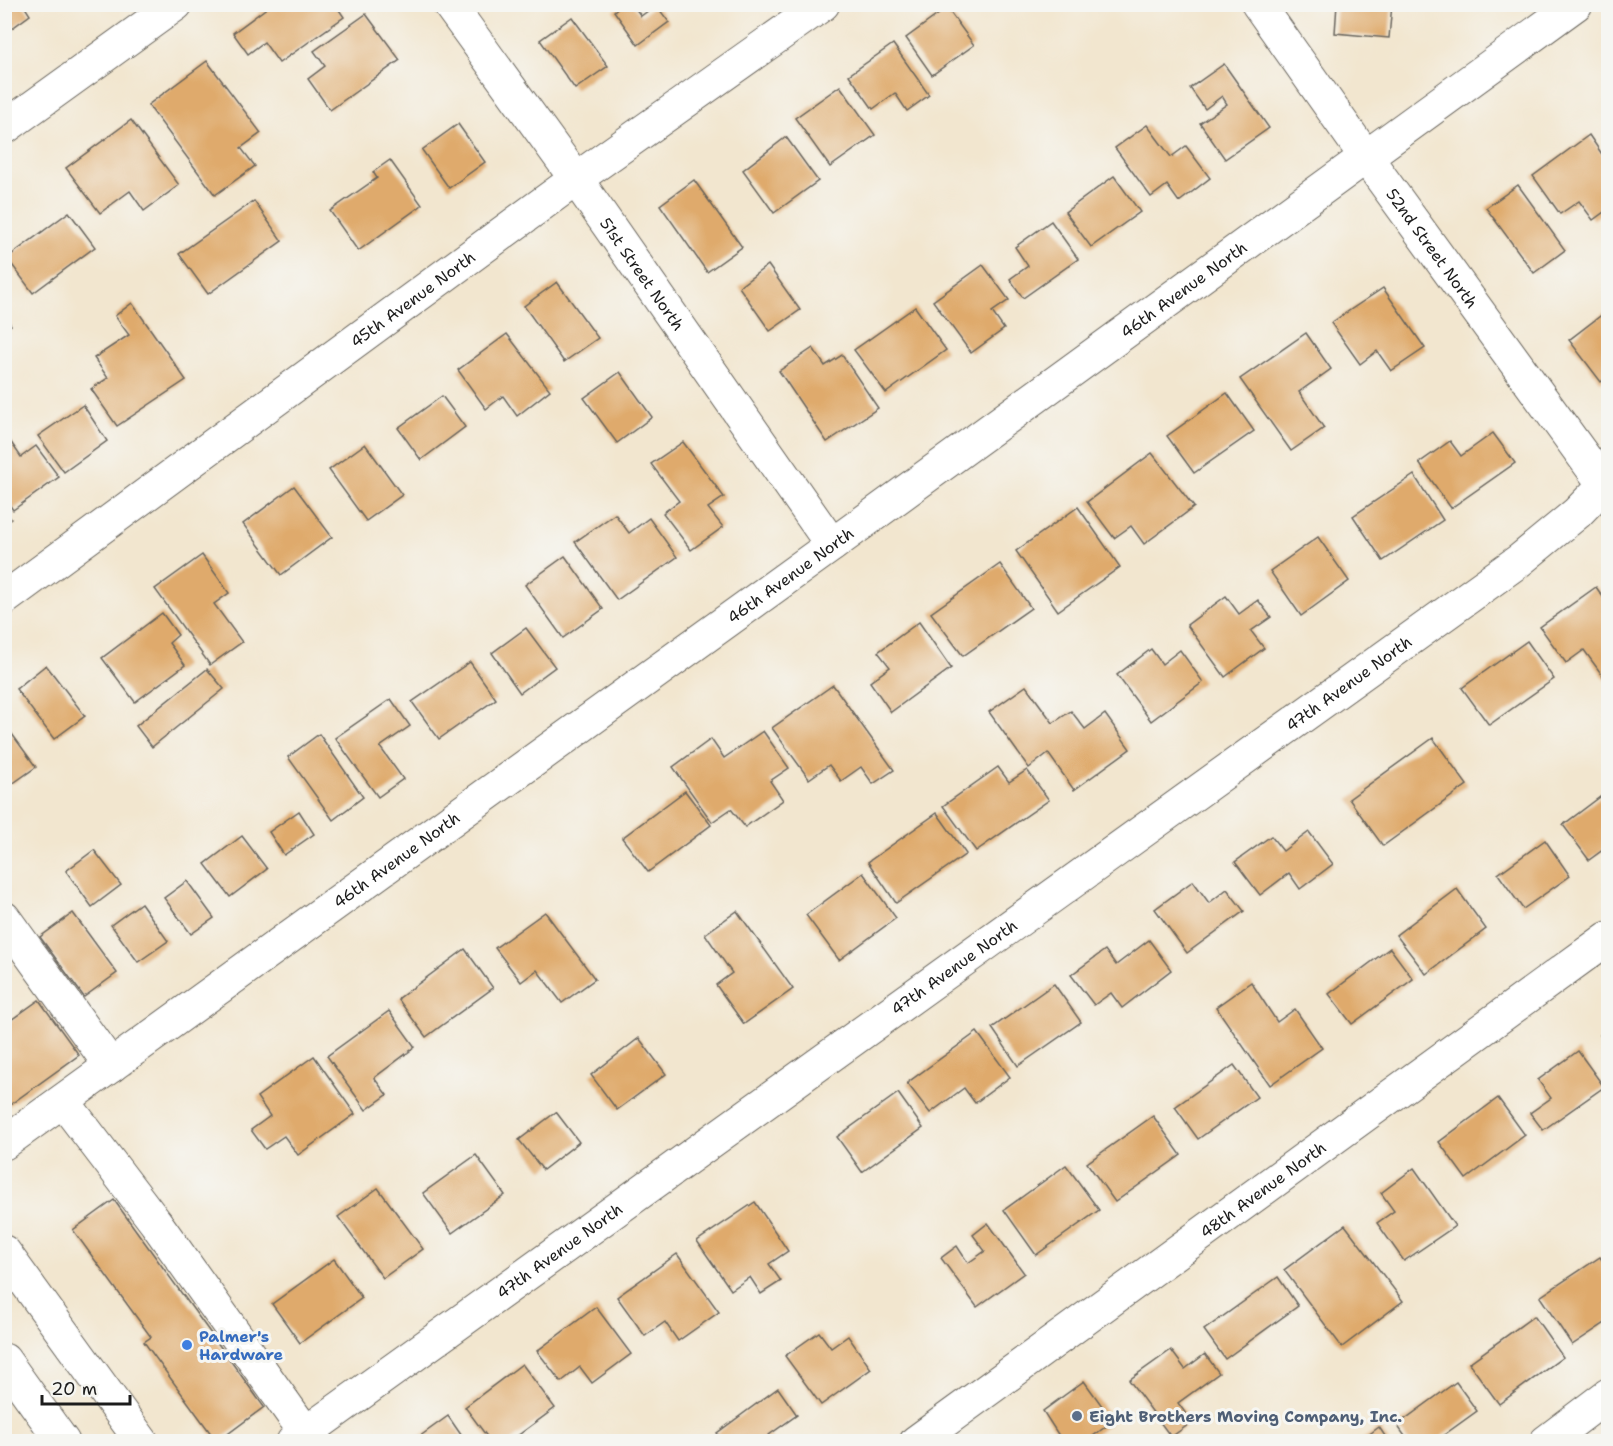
<svg xmlns="http://www.w3.org/2000/svg" width="1613" height="1446" viewBox="0 0 1613 1446" font-family="'Shantell Sans',sans-serif">
<rect width="100%" height="100%" fill="#f6f6f2"/>
<filter id="ink" filterUnits="userSpaceOnUse"><feTurbulence type="fractalNoise" baseFrequency=".0167" numOctaves="2"/><feDisplacementMap in="SourceGraphic" scale="12" xChannelSelector="R" yChannelSelector="G"/><feConvolveMatrix kernelMatrix="1 2 1 2 8 2 1 2 1" color-interpolation-filters="sRGB"/></filter>
<filter id="wash" filterUnits="userSpaceOnUse"><feTurbulence type="fractalNoise" baseFrequency=".008" numOctaves="4" result="noise"/><feDisplacementMap in="SourceGraphic" scale="24" xChannelSelector="R" yChannelSelector="G"/><feGaussianBlur stdDeviation="1.35" result="paint"/><feColorMatrix in="noise" values="0 0 0 0 0 0 0 0 0 0 0 0 0 0 0 0 0 1.4 0 .05"/><feComposite in="paint" operator="in"/></filter>
<g filter="url(#wash)">
<rect width="100%" height="100%" fill="#f2e6cf"/>
<g id="blocks">
<g fill="#dfaa6c">
<path d="M 4,4 L 23,4 L 30,15 L 4,34 Z"/>
<path d="M 272,4 L 335,4 L 344,17 L 279,63 L 264,42 L 248,54 L 233,33 Z"/>
<path d="M 622,4 L 632,4 L 641,16 L 656,5 L 669,22 L 638,45 L 614,11 Z"/>
<path d="M 1337,4 L 1392,4 L 1389,38 L 1335,33 Z"/>
<path d="M 1424,4 L 1439,4 L 1429,11 Z"/>
<path d="M 947,8 L 974,45 L 932,75 L 906,38 Z"/>
<path d="M 366,14 L 400,60 L 330,110 L 308,79 L 325,66 L 314,51 Z"/>
<path d="M 572,17 L 608,66 L 575,89 L 540,40 Z"/>
<path d="M 893,44 L 929,95 L 907,111 L 895,93 L 873,109 L 849,75 Z"/>
<path d="M 207,61 L 261,133 L 241,148 L 255,166 L 215,195 L 148,105 Z"/>
<path d="M 1224,64 L 1269,128 L 1225,159 L 1200,123 L 1227,104 L 1222,96 L 1205,109 L 1190,88 Z"/>
<path d="M 840,86 L 875,135 L 830,167 L 795,118 Z"/>
<path d="M 131,120 L 179,185 L 144,211 L 130,191 L 100,213 L 66,168 Z"/>
<path d="M 458,124 L 485,162 L 449,188 L 422,150 Z"/>
<path d="M 1147,125 L 1171,157 L 1186,146 L 1210,178 L 1179,202 L 1167,185 L 1151,197 L 1115,148 Z"/>
<path d="M 1589,135 L 1608,163 L 1608,209 L 1593,220 L 1579,201 L 1560,214 L 1533,176 Z"/>
<path d="M 786,137 L 818,181 L 774,213 L 743,170 Z"/>
<path d="M 390,160 L 422,205 L 358,251 L 330,211 L 377,178 L 373,172 Z"/>
<path d="M 1114,176 L 1140,212 L 1091,247 L 1065,212 Z"/>
<path d="M 694,180 L 742,247 L 707,272 L 660,205 Z"/>
<path d="M 1518,185 L 1565,250 L 1534,273 L 1486,208 Z"/>
<path d="M 254,201 L 282,241 L 208,294 L 179,254 Z"/>
<path d="M 69,212 L 95,247 L 33,293 L 7,258 Z"/>
<path d="M 1051,221 L 1078,259 L 1023,298 L 1010,279 L 1028,266 L 1015,247 Z"/>
<path d="M 768,265 L 800,310 L 770,331 L 739,287 Z"/>
<path d="M 983,265 L 1009,300 L 992,312 L 1004,329 L 971,353 L 933,301 Z"/>
<path d="M 557,282 L 598,338 L 564,362 L 524,306 Z"/>
<path d="M 1383,288 L 1425,348 L 1391,371 L 1377,351 L 1360,364 L 1331,323 Z"/>
<path d="M 132,303 L 186,380 L 117,426 L 91,389 L 108,378 L 94,358 L 129,335 L 115,316 Z"/>
<path d="M 915,307 L 946,350 L 886,393 L 854,350 Z"/>
<path d="M 1608,310 L 1608,376 L 1601,382 L 1569,340 Z"/>
<path d="M 4,316 L 11,325 L 4,330 Z"/>
<path d="M 1306,333 L 1331,369 L 1299,392 L 1324,428 L 1291,451 L 1240,379 Z"/>
<path d="M 507,334 L 550,390 L 517,416 L 503,396 L 486,409 L 458,370 Z"/>
<path d="M 813,348 L 825,366 L 842,355 L 878,408 L 827,442 L 779,371 Z"/>
<path d="M 620,372 L 652,417 L 617,443 L 584,398 Z"/>
<path d="M 1227,393 L 1254,431 L 1194,473 L 1167,436 Z"/>
<path d="M 442,396 L 465,427 L 421,460 L 398,428 Z"/>
<path d="M 83,405 L 107,441 L 64,472 L 38,436 Z"/>
<path d="M 1493,433 L 1515,463 L 1451,508 L 1419,463 L 1450,441 L 1461,456 Z"/>
<path d="M 10,441 L 21,457 L 36,446 L 59,477 L 13,510 L 4,497 L 4,445 Z"/>
<path d="M 683,442 L 724,497 L 708,508 L 723,527 L 691,550 L 663,513 L 679,501 L 651,464 Z"/>
<path d="M 365,444 L 402,495 L 366,521 L 329,470 Z"/>
<path d="M 1152,453 L 1194,507 L 1144,544 L 1131,526 L 1114,538 L 1087,502 Z"/>
<path d="M 1414,475 L 1443,520 L 1383,561 L 1353,516 Z"/>
<path d="M 294,486 L 332,537 L 281,575 L 243,524 Z"/>
<path d="M 1078,507 L 1120,567 L 1058,611 L 1016,551 Z"/>
<path d="M 4,509 L 11,519 L 4,524 Z"/>
<path d="M 615,514 L 629,533 L 649,518 L 677,557 L 617,600 L 575,542 Z"/>
<path d="M 1318,537 L 1349,581 L 1301,616 L 1270,571 Z"/>
<path d="M 202,555 L 229,593 L 214,604 L 242,642 L 210,665 L 155,589 Z"/>
<path d="M 565,556 L 603,609 L 563,638 L 525,585 Z"/>
<path d="M 1000,564 L 1031,608 L 963,656 L 931,613 Z"/>
<path d="M 1596,587 L 1608,604 L 1608,683 L 1584,650 L 1566,663 L 1540,627 Z"/>
<path d="M 1226,596 L 1239,614 L 1258,600 L 1271,617 L 1251,631 L 1264,648 L 1225,677 L 1187,625 Z"/>
<path d="M 162,613 L 178,635 L 169,643 L 185,665 L 135,702 L 102,658 Z"/>
<path d="M 919,622 L 951,668 L 891,712 L 870,682 L 890,667 L 878,652 Z"/>
<path d="M 526,628 L 555,667 L 520,693 L 492,653 Z"/>
<path d="M 1527,641 L 1554,679 L 1489,725 L 1462,688 Z"/>
<path d="M 1151,649 L 1162,664 L 1180,650 L 1203,682 L 1151,721 L 1117,675 Z"/>
<path d="M 470,662 L 496,699 L 439,739 L 412,702 Z"/>
<path d="M 46,665 L 85,716 L 54,739 L 16,689 Z"/>
<path d="M 207,669 L 224,689 L 152,747 L 136,726 Z"/>
<path d="M 833,685 L 894,770 L 873,784 L 861,767 L 841,781 L 829,765 L 809,779 L 772,728 Z"/>
<path d="M 1026,686 L 1053,723 L 1071,711 L 1085,729 L 1105,714 L 1130,749 L 1074,790 L 1048,753 L 1029,768 L 989,712 Z"/>
<path d="M 391,699 L 410,726 L 380,747 L 403,779 L 378,797 L 335,738 Z"/>
<path d="M 4,723 L 36,767 L 12,784 L 4,774 Z"/>
<path d="M 763,731 L 789,768 L 770,781 L 783,800 L 745,827 L 731,809 L 712,822 L 673,767 L 711,739 L 724,758 Z"/>
<path d="M 319,734 L 363,797 L 333,820 L 288,757 Z"/>
<path d="M 1433,738 L 1467,785 L 1383,846 L 1349,799 Z"/>
<path d="M 998,767 L 1009,782 L 1027,770 L 1049,800 L 976,851 L 943,806 Z"/>
<path d="M 685,791 L 711,825 L 648,872 L 622,838 Z"/>
<path d="M 1608,791 L 1608,846 L 1589,860 L 1563,825 Z"/>
<path d="M 299,811 L 314,834 L 284,855 L 269,832 Z"/>
<path d="M 937,813 L 966,854 L 896,903 L 868,862 Z"/>
<path d="M 1309,832 L 1333,864 L 1300,889 L 1289,873 L 1260,895 L 1235,862 L 1271,836 L 1283,851 Z"/>
<path d="M 242,836 L 267,869 L 230,897 L 205,864 Z"/>
<path d="M 1545,840 L 1570,876 L 1523,909 L 1498,874 Z"/>
<path d="M 94,850 L 121,885 L 92,907 L 66,871 Z"/>
<path d="M 863,873 L 896,918 L 839,960 L 806,915 Z"/>
<path d="M 187,881 L 214,918 L 191,934 L 164,898 Z"/>
<path d="M 1193,881 L 1209,903 L 1227,889 L 1244,911 L 1187,953 L 1155,909 Z"/>
<path d="M 1457,889 L 1486,929 L 1426,974 L 1396,935 Z"/>
<path d="M 141,903 L 168,941 L 138,962 L 111,925 Z"/>
<path d="M 737,911 L 793,989 L 744,1024 L 716,985 L 732,973 L 705,934 Z"/>
<path d="M 545,912 L 595,979 L 562,1003 L 537,970 L 521,982 L 495,948 Z"/>
<path d="M 73,913 L 117,973 L 84,997 L 40,937 Z"/>
<path d="M 1149,940 L 1171,970 L 1122,1008 L 1111,993 L 1094,1005 L 1071,975 L 1105,950 L 1116,965 Z"/>
<path d="M 1390,948 L 1413,979 L 1352,1024 L 1329,994 Z"/>
<path d="M 465,949 L 493,988 L 426,1037 L 398,999 Z"/>
<path d="M 1251,982 L 1277,1022 L 1295,1009 L 1322,1048 L 1270,1085 L 1216,1007 Z"/>
<path d="M 1054,984 L 1081,1022 L 1018,1066 L 992,1028 Z"/>
<path d="M 39,1000 L 79,1055 L 4,1109 L 4,1025 Z"/>
<path d="M 389,1011 L 415,1047 L 374,1078 L 387,1095 L 366,1110 L 327,1056 Z"/>
<path d="M 1608,1029 L 1608,1046 L 1600,1035 Z"/>
<path d="M 977,1032 L 1010,1077 L 975,1103 L 964,1088 L 930,1113 L 907,1083 Z"/>
<path d="M 639,1038 L 666,1074 L 617,1110 L 591,1075 Z"/>
<path d="M 1578,1051 L 1604,1087 L 1543,1130 L 1530,1113 L 1551,1098 L 1538,1080 Z"/>
<path d="M 314,1056 L 355,1114 L 298,1155 L 284,1136 L 265,1149 L 251,1130 L 270,1116 L 257,1097 Z"/>
<path d="M 1234,1065 L 1257,1097 L 1198,1139 L 1175,1107 Z"/>
<path d="M 898,1093 L 923,1128 L 862,1172 L 837,1137 Z"/>
<path d="M 1498,1098 L 1525,1135 L 1466,1179 L 1439,1142 Z"/>
<path d="M 556,1112 L 579,1142 L 543,1170 L 519,1140 Z"/>
<path d="M 1153,1116 L 1181,1155 L 1115,1202 L 1087,1163 Z"/>
<path d="M 476,1155 L 505,1195 L 452,1233 L 423,1193 Z"/>
<path d="M 1066,1165 L 1099,1210 L 1036,1255 L 1004,1210 Z"/>
<path d="M 1414,1168 L 1455,1226 L 1404,1261 L 1377,1223 L 1394,1211 L 1381,1193 Z"/>
<path d="M 378,1188 L 423,1249 L 383,1278 L 338,1217 Z"/>
<path d="M 114,1200 L 264,1407 L 217,1442 L 144,1342 L 151,1337 L 73,1230 Z"/>
<path d="M 755,1202 L 788,1251 L 769,1264 L 781,1281 L 761,1294 L 750,1277 L 731,1290 L 697,1241 Z"/>
<path d="M 988,1223 L 1024,1273 L 977,1307 L 941,1258 L 957,1246 L 968,1263 L 985,1251 L 973,1235 Z"/>
<path d="M 1345,1225 L 1403,1301 L 1342,1347 L 1284,1270 Z"/>
<path d="M 677,1254 L 719,1312 L 678,1341 L 665,1322 L 645,1336 L 617,1297 Z"/>
<path d="M 1600,1257 L 1608,1269 L 1608,1321 L 1572,1345 L 1540,1297 Z"/>
<path d="M 334,1259 L 362,1298 L 300,1343 L 272,1304 Z"/>
<path d="M 1278,1277 L 1298,1306 L 1225,1359 L 1204,1330 Z"/>
<path d="M 596,1307 L 631,1354 L 592,1383 L 580,1367 L 561,1382 L 537,1351 Z"/>
<path d="M 1534,1316 L 1563,1357 L 1499,1404 L 1469,1363 Z"/>
<path d="M 819,1332 L 831,1348 L 848,1336 L 871,1369 L 821,1405 L 785,1356 Z"/>
<path d="M 1171,1350 L 1185,1369 L 1205,1354 L 1219,1373 L 1178,1403 L 1192,1422 L 1171,1437 L 1129,1380 Z"/>
<path d="M 522,1364 L 555,1408 L 509,1442 L 491,1442 L 465,1407 Z"/>
<path d="M 1084,1381 L 1113,1421 L 1085,1442 L 1063,1442 L 1043,1411 Z"/>
<path d="M 1456,1382 L 1477,1411 L 1434,1442 L 1409,1442 L 1397,1425 Z"/>
<path d="M 778,1388 L 797,1415 L 769,1435 L 773,1442 L 723,1442 L 717,1433 Z"/>
<path d="M 448,1416 L 466,1442 L 412,1442 Z"/>
<path d="M 1379,1427 L 1389,1442 L 1359,1442 Z"/>
</g>
</g>
</g>
<g filter="url(#ink)">
<use href="#blocks" fill-opacity="0" stroke="#67635b" stroke-width="1.5"/>
<g fill="none" stroke-linecap="round" stroke-linejoin="round">
<g stroke="#67635b" stroke-width="35">
<g id="minor">
<path id="s1" d="M 449,4 L 576,179 L 832,545"/>
<path id="s2" d="M 1258,4 L 1366,157 L 1608,490"/>
<path d="M 4,128 L 176,4"/>
<path id="s3" d="M 4,599 L 576,179 L 823,4"/>
<path d="M 4,918 L 111,1066"/>
<path d="M 63,1101 L 156,1223 L 305,1432"/>
<path id="s4" d="M 4,1143 L 832,545 L 1576,4"/>
<path id="s5" d="M 293,1442 L 1520,560 L 1577,513 L 1608,481"/>
<path id="s6" d="M 916,1442 L 1608,938"/>
<path d="M 1546,1442 L 1608,1395"/>
</g>
</g>
<g stroke="#67635b" stroke-width="35">
<g id="major">
<path d="M 4,1252 L 142,1442"/>
<path d="M 4,1360 L 63,1442"/>
</g>
</g>
<use href="#minor" stroke="#fff" stroke-width="33"/>
<use href="#major" stroke="#fff" stroke-width="33"/>
</g>
</g>
<circle fill="#3f7fe0" stroke="#f6f6f2" stroke-width="2" cx="187" cy="1345" r="6"/>
<circle fill="#5c6f8a" stroke="#f6f6f2" stroke-width="2" cx="1077" cy="1416" r="6"/>
<g text-anchor="middle" dominant-baseline="central" stroke-width="6" stroke-linejoin="round" paint-order="stroke">
<g font-size="16" fill="#1c1c1c" stroke="#f6f6f2">
<text stroke="none"><textPath href="#s2" startOffset="300">52nd Street North</textPath></text>
<text stroke="none"><textPath href="#s1" startOffset="332">51st Street North</textPath></text>
<text stroke="none"><textPath href="#s4" startOffset="1456">46th Avenue North</textPath></text>
<text stroke="none"><textPath href="#s3" startOffset="507">45th Avenue North</textPath></text>
<text stroke="none"><textPath href="#s4" startOffset="970">46th Avenue North</textPath></text>
<text stroke="none"><textPath href="#s5" startOffset="1300">47th Avenue North</textPath></text>
<text stroke="none"><textPath href="#s4" startOffset="484">46th Avenue North</textPath></text>
<text stroke="none"><textPath href="#s5" startOffset="814">47th Avenue North</textPath></text>
<text stroke="none"><textPath href="#s6" startOffset="429">48th Avenue North</textPath></text>
<text stroke="none"><textPath href="#s5" startOffset="328">47th Avenue North</textPath></text>
</g>
<g font-size="16" font-weight="bold" fill="#366cbe" stroke="#f6f6f2" text-anchor="start">
<text x="199" y="1336">Palmer's<tspan x="199" dy="18">Hardware</tspan></text>
</g>
<g font-size="16" font-weight="bold" fill="#4e5e75" stroke="#f6f6f2" text-anchor="start">
<text x="1089" y="1416">Eight Brothers Moving Company, Inc.</text>
</g>
</g>
<rect width="1613" height="1446" fill="none" stroke="#f6f6f2" stroke-width="24"/>
<path d="M42 1395v9h88v-9" fill="none" stroke="#1c1c1c" stroke-width="3"/>
<text x="51" y="1395" font-size="18" fill="#1c1c1c" stroke="#f6f6f2" stroke-width="4.5" paint-order="stroke">20 m</text>
</svg>
